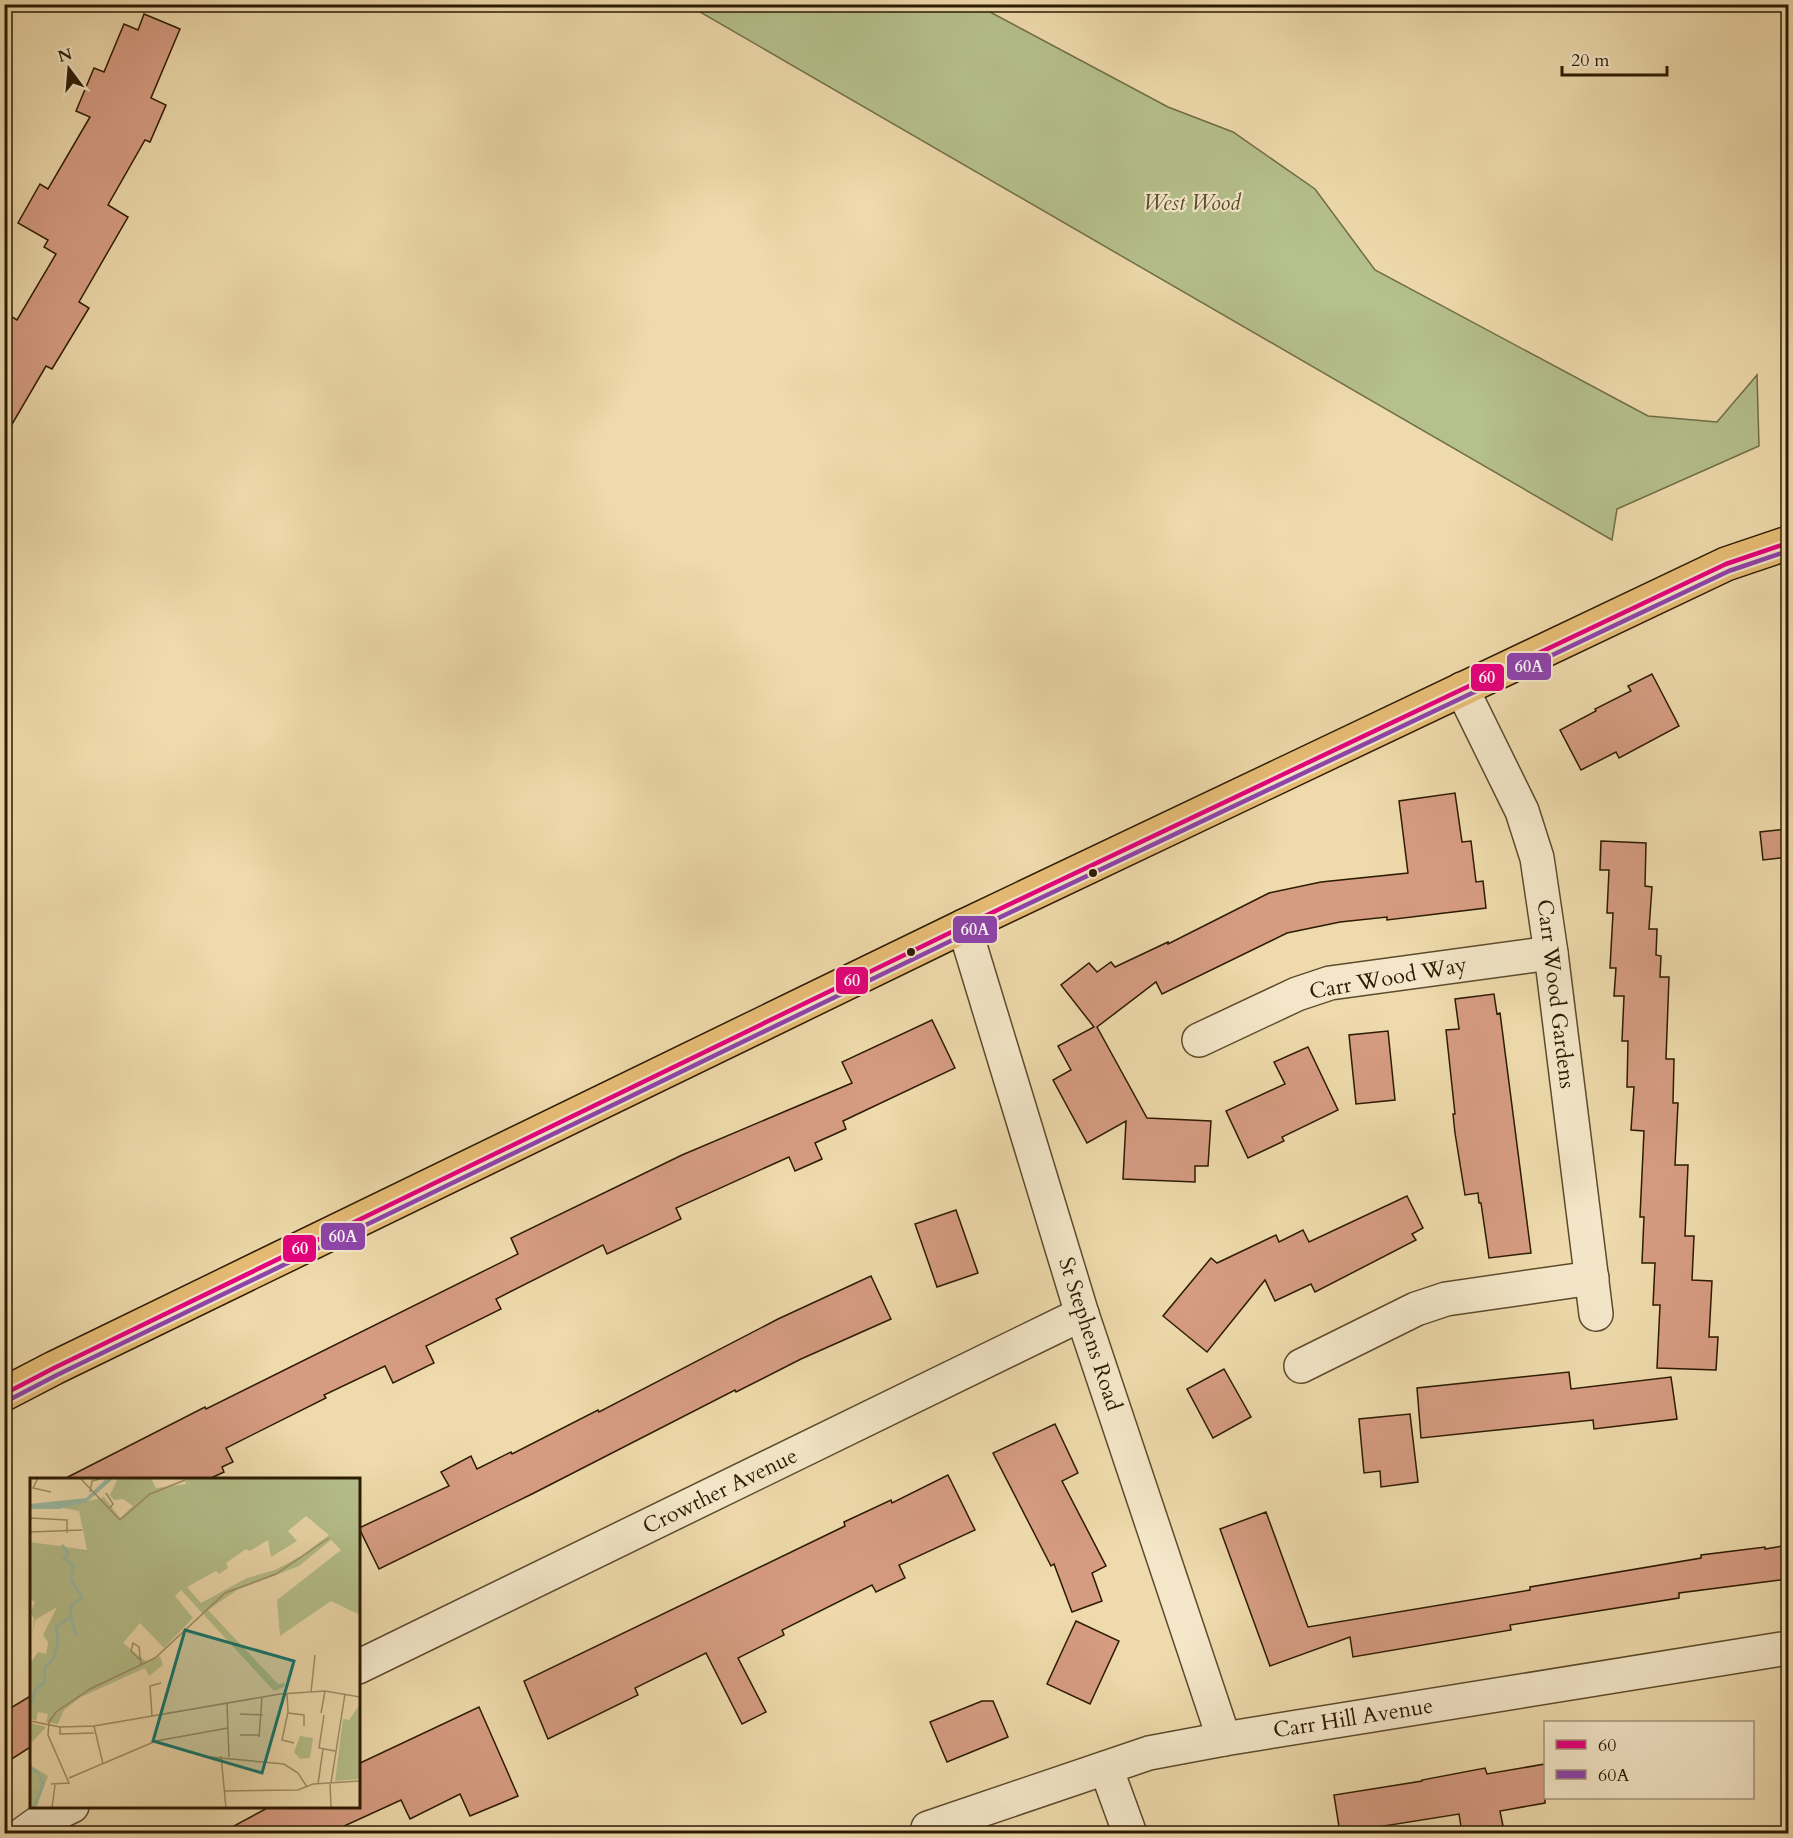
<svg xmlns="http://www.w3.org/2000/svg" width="1793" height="1838" viewBox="0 0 1793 1838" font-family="Cardo,serif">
<rect width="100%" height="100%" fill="#eedaac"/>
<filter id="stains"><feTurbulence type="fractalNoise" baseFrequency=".00333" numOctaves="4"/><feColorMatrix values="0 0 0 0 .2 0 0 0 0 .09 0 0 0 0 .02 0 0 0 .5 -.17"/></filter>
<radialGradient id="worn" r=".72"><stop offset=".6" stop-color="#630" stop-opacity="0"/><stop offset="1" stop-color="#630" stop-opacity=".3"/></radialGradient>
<path fill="#b5c08c" stroke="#706e47" stroke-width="1.5" d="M 688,5 L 977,5 L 1168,107 L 1233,132 L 1315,189 L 1375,270 L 1648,416 L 1717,422 L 1757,375 L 1759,446 L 1617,509 L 1612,540 Z"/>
<g fill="#d69c82" stroke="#2c1b02" stroke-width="1.5">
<path d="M 144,14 L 180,29 L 151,98 L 166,105 L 150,142 L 145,140 L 108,205 L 128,217 L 79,302 L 89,308 L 52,369 L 46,366 L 4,438 L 4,312 L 17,320 L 56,254 L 44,247 L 48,240 L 18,223 L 40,184 L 48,189 L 90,117 L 76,111 L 94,68 L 104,72 L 124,24 L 138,30 Z"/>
<path d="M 1652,674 L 1679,726 L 1619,758 L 1616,752 L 1581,770 L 1560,730 L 1596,711 L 1595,709 L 1631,691 L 1628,686 Z"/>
<path d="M 1455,793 L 1462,842 L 1471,841 L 1476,882 L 1483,881 L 1486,908 L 1387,920 L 1387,917 L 1340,922 L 1287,933 L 1162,994 L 1156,982 L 1097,1027 L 1147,1118 L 1211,1121 L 1208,1166 L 1195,1166 L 1195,1182 L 1123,1179 L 1126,1121 L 1087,1143 L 1053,1080 L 1071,1070 L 1058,1046 L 1094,1027 L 1061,985 L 1089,963 L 1097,972 L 1111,962 L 1115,967 L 1168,942 L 1168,944 L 1269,893 L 1321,882 L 1408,873 L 1399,801 Z"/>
<path d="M 1788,829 L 1788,857 L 1763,860 L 1760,832 Z"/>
<path d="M 1601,841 L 1646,843 L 1645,886 L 1652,887 L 1649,929 L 1657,929 L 1656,955 L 1661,956 L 1660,977 L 1669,977 L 1666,1059 L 1674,1059 L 1673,1103 L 1678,1103 L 1675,1165 L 1688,1165 L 1685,1236 L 1694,1236 L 1692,1280 L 1712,1281 L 1709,1337 L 1718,1337 L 1716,1370 L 1657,1368 L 1660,1305 L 1653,1305 L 1655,1263 L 1642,1263 L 1644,1217 L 1640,1217 L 1644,1131 L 1631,1130 L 1634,1087 L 1627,1087 L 1628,1041 L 1622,1041 L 1624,996 L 1614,996 L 1616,968 L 1610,968 L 1613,913 L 1607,913 L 1609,870 L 1600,870 Z"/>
<path d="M 1494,994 L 1497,1014 L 1500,1013 L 1531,1253 L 1489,1258 L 1481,1203 L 1479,1203 L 1478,1193 L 1465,1195 L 1455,1133 L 1453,1114 L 1455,1114 L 1446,1030 L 1459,1029 L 1455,999 Z"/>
<path d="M 932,1020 L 955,1068 L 843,1121 L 846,1129 L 815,1143 L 822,1159 L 795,1171 L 789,1157 L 676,1208 L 681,1219 L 607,1254 L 603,1245 L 496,1299 L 501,1309 L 426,1346 L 434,1363 L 393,1383 L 385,1366 L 324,1395 L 326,1398 L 226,1448 L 233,1462 L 222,1467 L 224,1472 L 209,1479 L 64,1479 L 205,1407 L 206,1409 L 518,1254 L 511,1238 L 682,1155 L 852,1083 L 842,1062 Z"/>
<path d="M 1388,1031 L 1395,1100 L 1356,1104 L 1349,1035 Z"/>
<path d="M 1308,1047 L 1338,1110 L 1282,1137 L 1284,1141 L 1248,1158 L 1226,1111 L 1285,1084 L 1274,1062 Z"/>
<path d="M 1407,1196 L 1423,1228 L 1412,1234 L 1416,1240 L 1315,1292 L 1311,1284 L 1275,1301 L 1265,1280 L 1207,1352 L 1163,1316 L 1211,1258 L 1217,1263 L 1276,1235 L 1279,1242 L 1303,1230 L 1309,1242 Z"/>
<path d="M 956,1210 L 978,1273 L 937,1287 L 915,1224 Z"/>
<path d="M 871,1276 L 891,1319 L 801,1359 L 736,1392 L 735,1390 L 532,1494 L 379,1569 L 359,1528 L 449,1486 L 441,1472 L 471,1456 L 477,1469 L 511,1452 L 512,1454 L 598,1410 L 599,1412 L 778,1319 Z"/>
<path d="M 1224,1369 L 1251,1417 L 1213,1438 L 1187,1389 Z"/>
<path d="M 1569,1372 L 1571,1389 L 1671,1377 L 1677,1419 L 1594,1429 L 1593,1420 L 1421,1438 L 1417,1388 Z"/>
<path d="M 1410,1414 L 1418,1482 L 1381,1487 L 1380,1471 L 1364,1473 L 1359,1419 Z"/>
<path d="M 1055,1424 L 1078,1473 L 1062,1481 L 1106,1566 L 1092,1573 L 1102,1601 L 1072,1612 L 1054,1564 L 1051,1566 L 993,1453 Z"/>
<path d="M 948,1475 L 975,1530 L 899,1565 L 905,1578 L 876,1592 L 872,1585 L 782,1630 L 784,1635 L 738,1658 L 766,1712 L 742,1724 L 706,1653 L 635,1688 L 638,1695 L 548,1739 L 524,1681 L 845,1526 L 844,1522 L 891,1500 L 892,1503 Z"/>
<path d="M 1266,1512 L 1308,1627 L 1530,1590 L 1530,1587 L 1701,1558 L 1701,1555 L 1765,1547 L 1765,1549 L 1788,1545 L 1788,1579 L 1679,1593 L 1679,1598 L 1510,1625 L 1511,1630 L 1353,1657 L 1350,1637 L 1270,1666 L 1220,1529 Z"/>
<path d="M 1076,1621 L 1119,1641 L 1090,1704 L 1047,1684 Z"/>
<path d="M 32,1695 L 32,1746 L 4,1764 L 4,1712 Z"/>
<path d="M 982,1701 L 993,1701 L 1008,1737 L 947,1762 L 930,1722 Z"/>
<path d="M 479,1707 L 518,1796 L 470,1816 L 460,1794 L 410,1819 L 401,1800 L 329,1833 L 221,1833 L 271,1806 L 358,1806 L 358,1764 Z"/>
<path d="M 1545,1764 L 1545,1803 L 1500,1811 L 1503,1826 L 1462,1833 L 1459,1814 L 1340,1833 L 1334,1795 L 1422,1781 L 1422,1780 L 1485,1768 L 1487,1774 Z"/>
</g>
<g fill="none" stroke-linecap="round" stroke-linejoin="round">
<g stroke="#5c4b2c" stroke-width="36">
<g id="street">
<path d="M 1462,689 L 1522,811 L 1537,858 L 1551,953 L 1596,1314"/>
<path d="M 964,926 L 1082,1314 L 1224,1739"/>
<path d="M 1199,1040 L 1297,994 L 1330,983 L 1551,953"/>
<path d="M 1301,1366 L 1416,1309 L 1446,1299 L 1592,1278"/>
<path d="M 358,1667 L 1082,1314"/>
<path d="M 1106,1768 L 1130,1834"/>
<path d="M 928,1828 L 1149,1753 L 1224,1739 L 1788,1648"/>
<path d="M 23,1834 L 41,1821 L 72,1806"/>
</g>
</g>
<g stroke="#2c1b02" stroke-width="36">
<path id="primary" d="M 4,1394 L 54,1368 L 964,926 L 1726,564 L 1788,543"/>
</g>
<use href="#street" stroke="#f4e7c9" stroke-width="33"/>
<use href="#primary" stroke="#e7bd76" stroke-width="33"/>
<g stroke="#f4e7c9" stroke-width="9">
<path id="bus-1" d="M 4,1394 L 54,1368 L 964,926 L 1726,564 L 1788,543"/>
</g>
<g stroke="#f4e7c9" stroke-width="9">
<path id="bus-2" d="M 7,1401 L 57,1375 L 967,933 L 1729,571 L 1788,551"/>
</g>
<use href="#bus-1" stroke="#e5007d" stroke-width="4.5"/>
<use href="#bus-2" stroke="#8e44ad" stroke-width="4.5"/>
</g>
<g fill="#2c1b02" stroke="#f4e7c9" stroke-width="2">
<circle cx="1093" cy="873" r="5"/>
<circle cx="911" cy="952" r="5"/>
</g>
<g text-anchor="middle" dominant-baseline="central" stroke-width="4.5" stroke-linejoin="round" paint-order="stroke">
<g font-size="22" font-style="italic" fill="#554d2b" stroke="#f4e7c9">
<text x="1192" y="203">West Wood</text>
</g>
<g font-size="22" fill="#2c1b02" stroke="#f4e7c9">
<text transform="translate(1388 978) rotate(-10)">Carr Wood Way</text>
<text transform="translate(1556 994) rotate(83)">Carr Wood Gardens</text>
<text transform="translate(1090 1334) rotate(72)">St Stephens Road</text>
<text transform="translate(720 1491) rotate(-26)">Crowther Avenue</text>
<text transform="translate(1353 1718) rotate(-9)">Carr Hill Avenue</text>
</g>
</g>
<g transform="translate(30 1478)">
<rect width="330" height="330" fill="#eedaac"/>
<path d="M 88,0 L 121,0 L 126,10 L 156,6 L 154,0 L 330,0 L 330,137 L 301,123 L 250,158 L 247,122 L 311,72 L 301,62 L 269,88 L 207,112 L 178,132 L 248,206 L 255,205 L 254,209 L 244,213 L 151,112 L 145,118 L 163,140 L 134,170 L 110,145 L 93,165 L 118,185 L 130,178 L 133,187 L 119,198 L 115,190 L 51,219 L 34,232 L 28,246 L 16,244 L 18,236 L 8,234 L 6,243 L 0,240 L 0,186 L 8,174 L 16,176 L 18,164 L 13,157 L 27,129 L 5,142 L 2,159 L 4,140 L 0,135 L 5,124 L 0,121 L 0,64 L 57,72 L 49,33 L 33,30 L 74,19 L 90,40 L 103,28 L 93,21 L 84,22 L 80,17 ZM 276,38 L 299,57 L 271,78 L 245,92 L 217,100 L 171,125 L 157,109 L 186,93 L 189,96 L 198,90 L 196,85 L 216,71 L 220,73 L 238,62 L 241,79 L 267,63 L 258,53 ZM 330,226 L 330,301 L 305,303 L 313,241 L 319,242 ZM 0,245 L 16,249 L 2,264 L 0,261 ZM 270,258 L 283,260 L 280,280 L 270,281 L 264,274 ZM 0,287 L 18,298 L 6,330 L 0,330 Z" fill="#b5c08c" fill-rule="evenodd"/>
<path d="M 77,0 L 84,0 L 57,24 L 29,31 L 0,31 L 0,26 L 56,20 Z" fill="#9bbba4"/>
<path fill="none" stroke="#9bbba4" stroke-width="3" d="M 41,139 L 46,157M 0,228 L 6,211 L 14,205 L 15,189 L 23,182 L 28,164 L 26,149 L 40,139 L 41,128 L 52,120 L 41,101 L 44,88 L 34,80 L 38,75 L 32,67M 0,289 L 9,296 L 13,306 L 4,330"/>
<path fill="none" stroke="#a08e68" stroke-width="1.5" d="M 8,0 L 3,10 L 21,14M 50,0 L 90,42 L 120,16 L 155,2M 60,14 L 62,3 L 74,0M 76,15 L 83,26 L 79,31M 0,40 L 37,42 L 37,55M 0,54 L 52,52M 0,153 L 0,175M 110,182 L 101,173 L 103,165 L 109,169 L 111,187M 281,214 L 285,177M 257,216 L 258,234 L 252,262 L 264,265M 197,225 L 199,279M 258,235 L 274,237 L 274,248M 291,235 L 295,213M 210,236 L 233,237M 294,237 L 289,270 L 305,273M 122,238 L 120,208 L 131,205M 0,243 L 30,249 L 64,248 L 250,216 L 295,213 L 330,219M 64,248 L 73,286M 30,249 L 30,256 L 64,255M 210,257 L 229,257M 229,259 L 232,219M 191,278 L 196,330M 180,279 L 254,286 L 268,295 L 277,309M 39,300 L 126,263 L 198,250M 300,305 L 301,330M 301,305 L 315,216M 21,306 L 39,305 L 18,257 L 19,244 L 26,234 L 60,211 L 125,180 L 195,115 L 246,96 L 299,60M 288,306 L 293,271M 194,313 L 268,312 L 283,306 L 330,303M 22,330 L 25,307"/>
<path fill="#0f766e" fill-opacity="0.15" stroke="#0f766e" stroke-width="3" d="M 155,152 L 264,183 L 232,295 L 123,263 Z"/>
<rect width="330" height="330" fill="none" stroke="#2c1b02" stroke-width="3"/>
</g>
<g stroke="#f4e7c9" stroke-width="2">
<rect x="1506" y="652" width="46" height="29" rx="6" fill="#8e44ad"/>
<rect x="1470" y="663" width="35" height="29" rx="6" fill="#e5007d"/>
<rect x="952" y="915" width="46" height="29" rx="6" fill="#8e44ad"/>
<rect x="835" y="966" width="34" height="29" rx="6" fill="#e5007d"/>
<rect x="320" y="1222" width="46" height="29" rx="6" fill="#8e44ad"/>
<rect x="282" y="1234" width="35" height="29" rx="6" fill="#e5007d"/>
</g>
<g font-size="16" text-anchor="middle" font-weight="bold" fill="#fff">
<text x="1529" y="672">60A</text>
<text x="1487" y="683">60</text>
<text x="975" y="935">60A</text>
<text x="852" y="986">60</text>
<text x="343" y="1242">60A</text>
<text x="300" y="1254">60</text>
</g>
<rect width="1793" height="1838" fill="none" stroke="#eedaac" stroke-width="24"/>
<rect x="6" y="6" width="1781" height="1826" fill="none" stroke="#2c1b02" stroke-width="3"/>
<rect x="12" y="12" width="1769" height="1814" fill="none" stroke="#2c1b02" stroke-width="1.5"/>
<rect x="1544" y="1721" width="210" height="78" fill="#f4e7c9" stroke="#a49579" stroke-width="1.5"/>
<rect x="1556" y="1740" width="30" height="9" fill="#e5007d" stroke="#a49579" stroke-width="1.5"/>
<text x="1598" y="1751" font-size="18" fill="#2c1b02">60</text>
<rect x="1556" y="1770" width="30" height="9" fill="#8e44ad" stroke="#a49579" stroke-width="1.5"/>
<text x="1598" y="1781" font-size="18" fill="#2c1b02">60A</text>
<g transform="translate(69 69) rotate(344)" stroke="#f4e7c9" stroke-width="4.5" paint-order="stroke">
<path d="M0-4.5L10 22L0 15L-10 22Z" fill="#2c1b02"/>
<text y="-9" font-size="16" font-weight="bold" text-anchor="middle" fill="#2c1b02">N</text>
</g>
<path d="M1562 66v9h105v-9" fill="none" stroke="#2c1b02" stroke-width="3"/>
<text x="1571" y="66" font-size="18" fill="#2c1b02" stroke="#f4e7c9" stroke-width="4.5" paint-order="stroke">20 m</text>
<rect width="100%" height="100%" filter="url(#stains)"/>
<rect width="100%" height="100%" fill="url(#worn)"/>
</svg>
